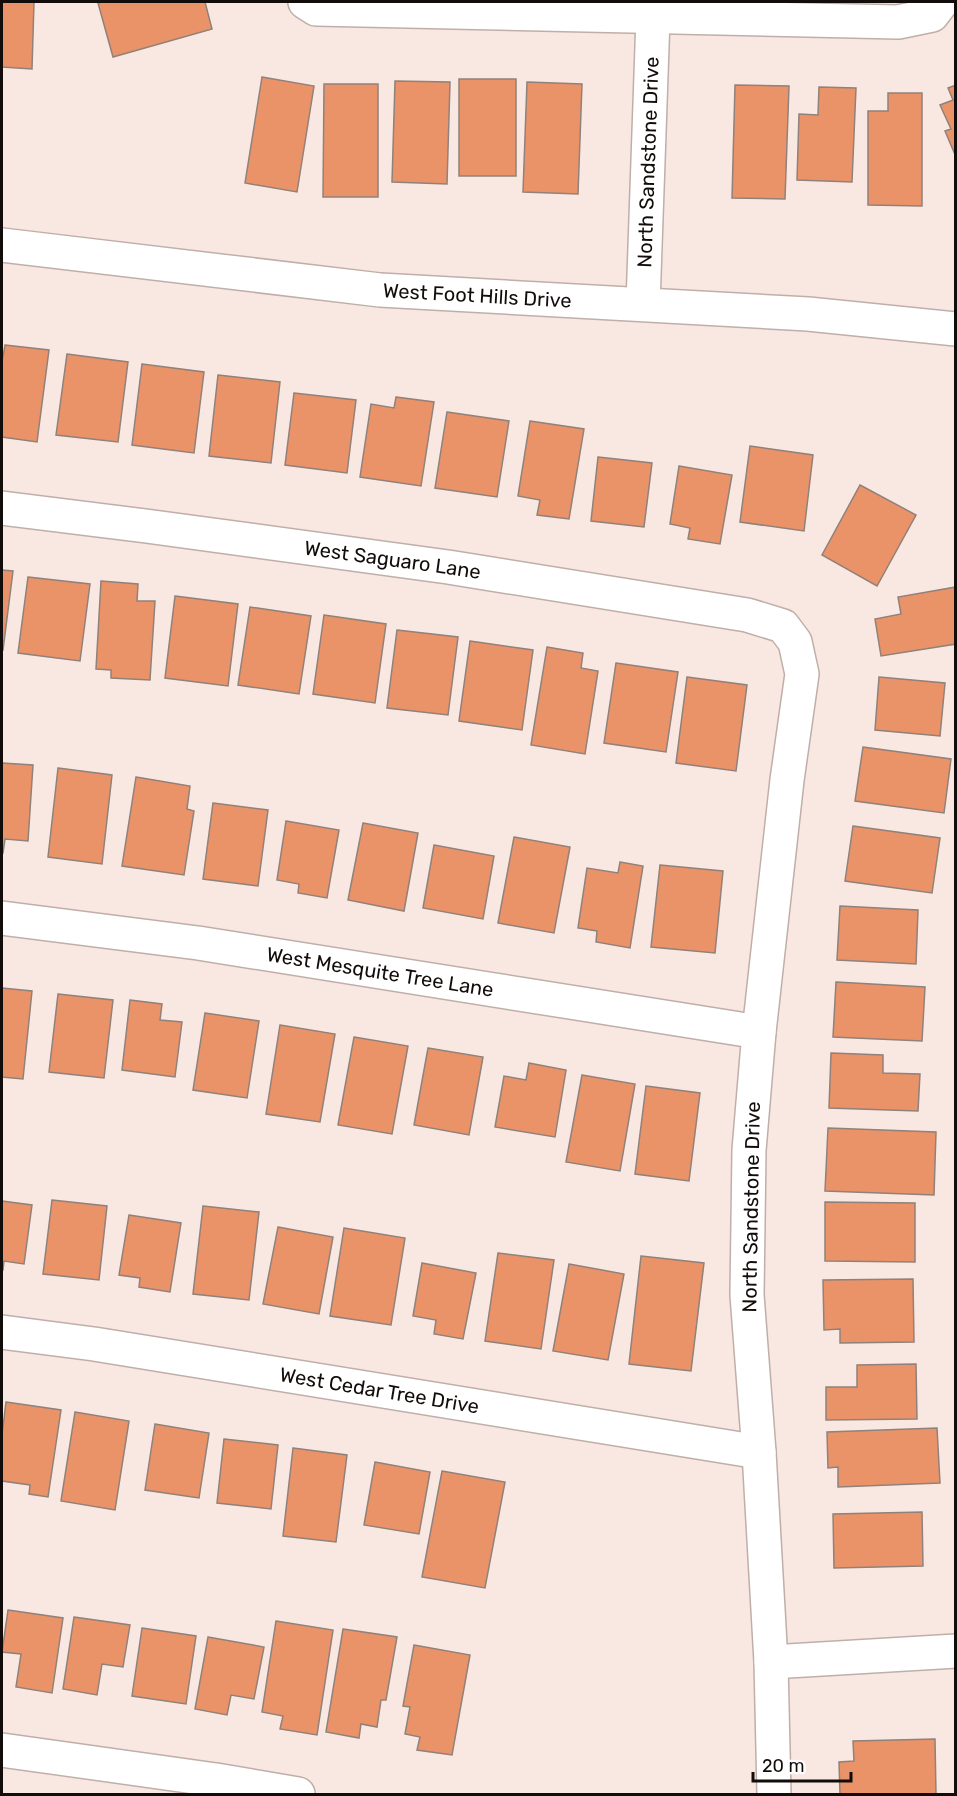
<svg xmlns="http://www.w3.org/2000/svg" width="957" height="1796" viewBox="0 0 957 1796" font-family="Rubik,sans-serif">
<rect width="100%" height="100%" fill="#f9e8e1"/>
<g fill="#eb9368" stroke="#90817a" stroke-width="1.5">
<path d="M 2,2 L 34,2 L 32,69 L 2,67 Z"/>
<path d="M 103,2 L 205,2 L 212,29 L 113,57 L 98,3 Z"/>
<path d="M 262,77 L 314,86 L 297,192 L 245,183 Z"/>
<rect x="459" y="79" width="57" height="97"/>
<path d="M 395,81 L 450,82 L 447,184 L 392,182 Z"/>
<path d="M 527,82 L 582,84 L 578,194 L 523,192 Z"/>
<path d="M 324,84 L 378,84 L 378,197 L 323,197 Z"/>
<path d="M 735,85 L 789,86 L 785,199 L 732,198 Z"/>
<path d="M 956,85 L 956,157 L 945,131 L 951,129 L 940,105 L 953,100 L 948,88 Z"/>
<path d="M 819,87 L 856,88 L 852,182 L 797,180 L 799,114 L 818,115 Z"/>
<path d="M 888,93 L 922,93 L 922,206 L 868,205 L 868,111 L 888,111 Z"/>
<path d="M 5,345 L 49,350 L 37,442 L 2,437 L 2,362 Z"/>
<path d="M 67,354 L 128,362 L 118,442 L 56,435 Z"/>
<path d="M 142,364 L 204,372 L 194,453 L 132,445 Z"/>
<path d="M 218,375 L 280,382 L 271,463 L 209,456 Z"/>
<path d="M 294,393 L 356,400 L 347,473 L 285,465 Z"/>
<path d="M 396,397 L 434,402 L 421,486 L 360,477 L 371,404 L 394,408 Z"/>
<path d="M 447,412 L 509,421 L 497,497 L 435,488 Z"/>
<path d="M 530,421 L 584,429 L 569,519 L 537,515 L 540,500 L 518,496 Z"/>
<path d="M 750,446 L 813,455 L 804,531 L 740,522 Z"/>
<path d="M 598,457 L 652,463 L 644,527 L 591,521 Z"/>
<path d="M 679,466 L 732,475 L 720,544 L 688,539 L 690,528 L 670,524 Z"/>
<path d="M 860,485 L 916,515 L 877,586 L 822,555 Z"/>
<path d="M 2,570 L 13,571 L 3,650 L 2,650 Z"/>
<path d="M 28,577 L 90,584 L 80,661 L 18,653 Z"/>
<path d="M 101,581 L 138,584 L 137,601 L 155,601 L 150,680 L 111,678 L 111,670 L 96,669 Z"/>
<path d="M 956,587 L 956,644 L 881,656 L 875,619 L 901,614 L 898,597 Z"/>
<path d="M 175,596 L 238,604 L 228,686 L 165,678 Z"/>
<path d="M 250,607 L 311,616 L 299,694 L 238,685 Z"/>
<path d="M 324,615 L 386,624 L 375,703 L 313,694 Z"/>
<path d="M 397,630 L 458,637 L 448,715 L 387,708 Z"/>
<path d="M 470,641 L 533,650 L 522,730 L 459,721 Z"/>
<path d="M 547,647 L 583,653 L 581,668 L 598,671 L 585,754 L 531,745 Z"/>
<path d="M 616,663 L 678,672 L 666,752 L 604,743 Z"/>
<path d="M 687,677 L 747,685 L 736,771 L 676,763 Z"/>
<path d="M 879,677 L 945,683 L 940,736 L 875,730 Z"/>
<path d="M 863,747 L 951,759 L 944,813 L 855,801 Z"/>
<path d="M 2,763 L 33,765 L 28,841 L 5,839 L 3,853 L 2,853 Z"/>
<path d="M 58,768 L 112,775 L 102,864 L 48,857 Z"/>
<path d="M 136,777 L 190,786 L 187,809 L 194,811 L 184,875 L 122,866 Z"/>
<path d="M 213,803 L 268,810 L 258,886 L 203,879 Z"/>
<path d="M 286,821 L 339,830 L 327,898 L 298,893 L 299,884 L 277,880 Z"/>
<path d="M 363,823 L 418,833 L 404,911 L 348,900 Z"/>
<path d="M 853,826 L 940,838 L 932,893 L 845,881 Z"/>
<path d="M 514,837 L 570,847 L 554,933 L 498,923 Z"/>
<path d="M 434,845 L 494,856 L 483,919 L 423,908 Z"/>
<path d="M 620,862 L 643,866 L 630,948 L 596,942 L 597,931 L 578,928 L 587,868 L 618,873 Z"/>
<path d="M 660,865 L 723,871 L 715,953 L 651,947 Z"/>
<path d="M 840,906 L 918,910 L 916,964 L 837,960 Z"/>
<path d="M 836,982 L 925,987 L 922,1041 L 833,1037 Z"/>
<path d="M 2,988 L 32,991 L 23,1079 L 2,1077 Z"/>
<path d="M 58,994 L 113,1000 L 104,1078 L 49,1072 Z"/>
<path d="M 130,1000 L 162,1004 L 160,1020 L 182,1022 L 175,1077 L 122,1070 Z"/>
<path d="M 205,1013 L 259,1021 L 247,1098 L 193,1090 Z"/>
<path d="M 280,1025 L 335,1034 L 320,1122 L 266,1114 Z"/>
<path d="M 354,1037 L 408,1046 L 392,1134 L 338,1125 Z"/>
<path d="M 428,1048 L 483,1057 L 469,1135 L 414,1125 Z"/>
<path d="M 831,1053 L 883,1055 L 883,1073 L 920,1074 L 918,1111 L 829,1108 Z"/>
<path d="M 529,1063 L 566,1070 L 555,1137 L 495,1127 L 504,1076 L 526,1080 Z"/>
<path d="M 582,1075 L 635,1084 L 620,1171 L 566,1162 Z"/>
<path d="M 646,1086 L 700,1093 L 689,1181 L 635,1174 Z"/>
<path d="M 828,1128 L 936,1132 L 934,1195 L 825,1191 Z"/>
<path d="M 52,1200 L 107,1206 L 99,1280 L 43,1274 Z"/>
<path d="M 2,1201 L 32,1205 L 24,1264 L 4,1261 L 3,1270 L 2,1270 Z"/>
<path d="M 825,1202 L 915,1203 L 915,1262 L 825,1261 Z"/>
<path d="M 203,1206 L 259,1212 L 249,1300 L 193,1294 Z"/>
<path d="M 129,1215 L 181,1223 L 170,1292 L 139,1287 L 140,1278 L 119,1275 Z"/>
<path d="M 278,1227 L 333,1237 L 319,1314 L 263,1304 Z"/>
<path d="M 344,1228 L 405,1238 L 391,1325 L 330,1316 Z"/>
<path d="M 498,1253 L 554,1260 L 541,1349 L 485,1341 Z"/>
<path d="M 641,1256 L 704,1263 L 691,1371 L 629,1364 Z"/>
<path d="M 422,1263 L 476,1273 L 463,1339 L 434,1334 L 436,1320 L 413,1316 Z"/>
<path d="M 569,1264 L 624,1274 L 608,1360 L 553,1351 Z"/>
<path d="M 913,1279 L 914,1342 L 840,1343 L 840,1329 L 824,1330 L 823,1280 Z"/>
<path d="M 916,1364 L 917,1419 L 826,1420 L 826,1387 L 857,1387 L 857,1365 Z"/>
<path d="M 6,1402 L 61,1410 L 48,1497 L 29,1494 L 30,1485 L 2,1481 L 2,1435 Z"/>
<path d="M 75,1412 L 129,1421 L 115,1510 L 61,1501 Z"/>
<path d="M 155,1424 L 209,1433 L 199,1498 L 145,1490 Z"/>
<path d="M 937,1428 L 940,1483 L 838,1487 L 838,1467 L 828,1468 L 827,1432 Z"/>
<path d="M 224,1439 L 278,1445 L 271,1509 L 217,1503 Z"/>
<path d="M 293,1448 L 347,1455 L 336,1542 L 283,1536 Z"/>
<path d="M 375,1462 L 430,1472 L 419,1534 L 364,1525 Z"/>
<path d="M 442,1471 L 505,1482 L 485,1588 L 422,1577 Z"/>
<path d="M 922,1512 L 923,1566 L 834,1568 L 833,1514 Z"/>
<path d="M 8,1610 L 63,1618 L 52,1693 L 16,1687 L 21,1654 L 2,1652 Z"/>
<path d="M 74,1617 L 130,1625 L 123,1667 L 102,1664 L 97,1695 L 63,1689 Z"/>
<path d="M 276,1621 L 333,1630 L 317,1735 L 280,1729 L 283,1716 L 262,1712 Z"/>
<path d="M 142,1628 L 196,1636 L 186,1704 L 132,1696 Z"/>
<path d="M 343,1629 L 397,1637 L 386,1700 L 381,1700 L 377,1727 L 361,1724 L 359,1738 L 326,1732 Z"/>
<path d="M 208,1637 L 264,1647 L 254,1699 L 231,1695 L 227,1715 L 195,1709 Z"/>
<path d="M 414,1645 L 470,1655 L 452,1755 L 417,1750 L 420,1737 L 405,1734 L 410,1707 L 403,1706 Z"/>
<path d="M 935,1739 L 936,1794 L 840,1794 L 839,1762 L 854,1761 L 853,1741 Z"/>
</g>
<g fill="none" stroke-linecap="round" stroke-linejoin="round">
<g stroke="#bfafa8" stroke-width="36">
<g id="street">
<path d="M 305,2 L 316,9 L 898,22 L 932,15 L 942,2"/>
<path id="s1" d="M 2,245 L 380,290 L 808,314 L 956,329"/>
<path id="s2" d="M 643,304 L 653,18"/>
<path id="s3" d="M 2,508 L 146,526 L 448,567 L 747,615 L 783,626 L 795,642 L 802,674 L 787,780 L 759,1032 L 749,1150 L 747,1295 L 759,1452 L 771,1662 L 774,1794"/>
<path id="s4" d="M 2,918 L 198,943 L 759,1032"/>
<path id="s5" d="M 2,1332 L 94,1344 L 759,1452"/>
<path d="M 771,1662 L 956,1651"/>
<path d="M 2,1750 L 216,1780 L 298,1794"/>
</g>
</g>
<use href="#street" stroke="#fff" stroke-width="33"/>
</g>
<g text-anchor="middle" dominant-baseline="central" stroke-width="4.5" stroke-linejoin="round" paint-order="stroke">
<g font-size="20" fill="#120d0b" stroke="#fff">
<text stroke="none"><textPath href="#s2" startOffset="142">North Sandstone Drive</textPath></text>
<text stroke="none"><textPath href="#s1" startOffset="478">West Foot Hills Drive</textPath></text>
<text stroke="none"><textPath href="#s3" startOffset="394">West Saguaro Lane</textPath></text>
<text stroke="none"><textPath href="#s4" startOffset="382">West Mesquite Tree Lane</textPath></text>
<text transform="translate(751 1207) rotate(-89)">North Sandstone Drive</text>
<text stroke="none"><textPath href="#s5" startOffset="382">West Cedar Tree Drive</textPath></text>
</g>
</g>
<rect width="957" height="1796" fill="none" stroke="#120d0b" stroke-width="6"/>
<path d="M753 1772v9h98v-9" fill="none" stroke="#120d0b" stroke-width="3"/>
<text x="762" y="1772" font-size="18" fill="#120d0b" stroke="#ffffff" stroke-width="4.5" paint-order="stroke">20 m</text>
</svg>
